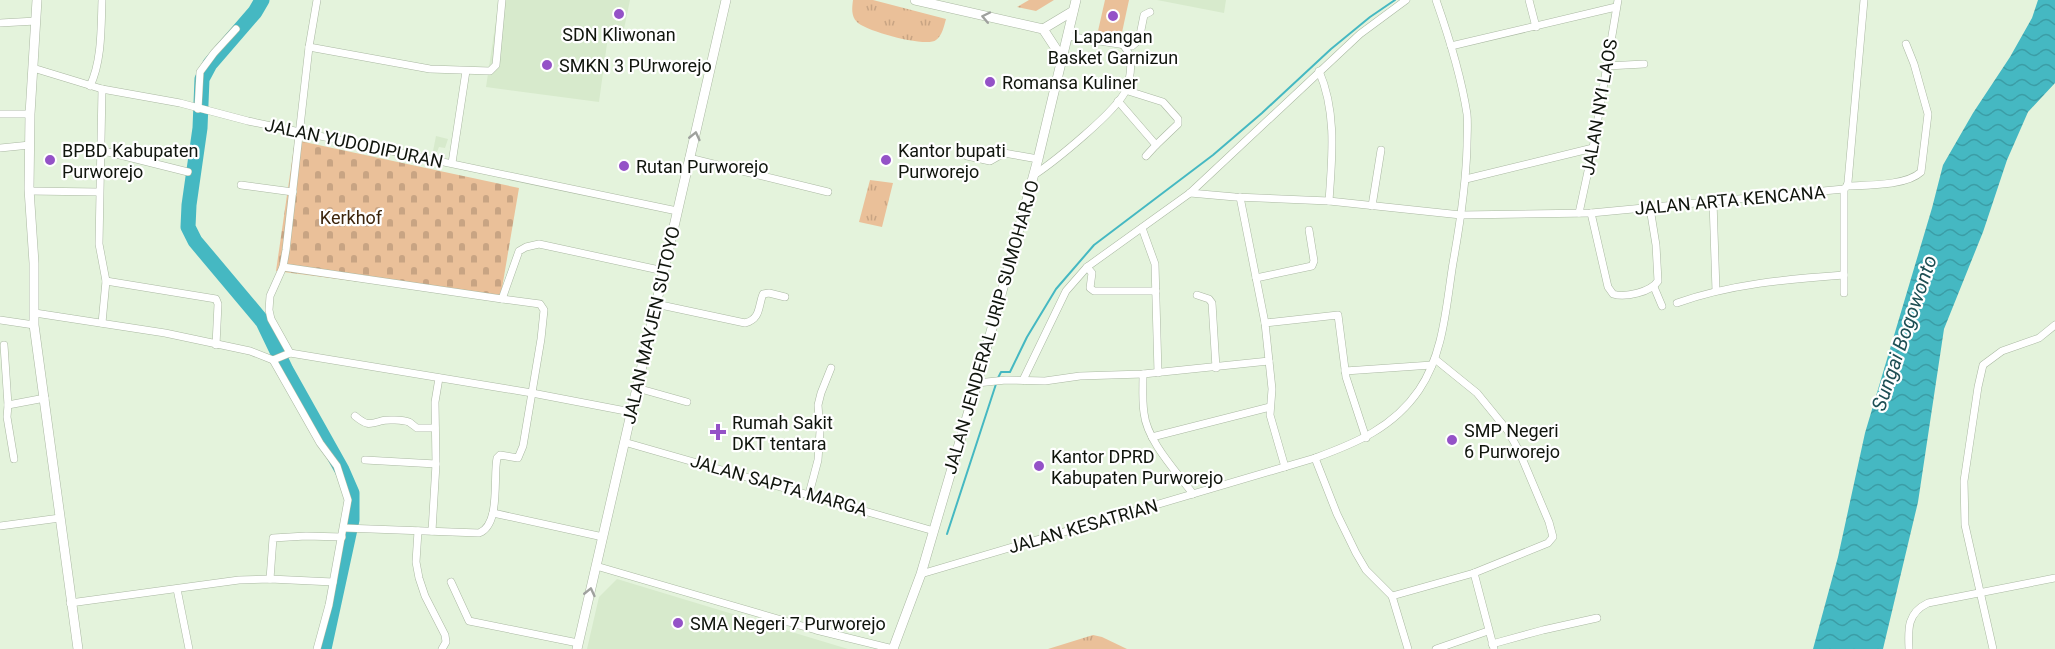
<svg xmlns="http://www.w3.org/2000/svg" width="2055" height="649" viewBox="0 0 2055 649" font-family="Roboto,sans-serif">
<defs>
<pattern id="grass-tufts" width="24" height="20" patternUnits="userSpaceOnUse" patternTransform="scale(1.5)"><rect width="24" height="20" fill="#eac099"/><path d="M3 7l-1-3M5 7V3M7 7l1-3M15 17l-1-3M17 17v-4M19 17l1-3" fill="none" stroke="#c8a483"/></pattern>
<pattern id="cemetery-stones" width="16" height="16" patternUnits="userSpaceOnUse" patternTransform="scale(1.5)"><rect width="16" height="16" fill="#eac099"/><path d="M2 7V4a2 2 0 0 1 4 0v3zM10 15v-3a2 2 0 0 1 4 0v3z" fill="#c8a483"/></pattern>
<pattern id="water-waves" width="16" height="10" patternUnits="userSpaceOnUse" patternTransform="scale(1.5)"><rect width="16" height="10" fill="#45b8c2"/><path d="M0 5q4-4 8 0t8 0" fill="none" stroke="#3b9da6"/></pattern>
</defs>
<rect width="100%" height="100%" fill="#e4f3dc"/>
<g fill="#d7eacc">
<path d="M 499,0 L 630,0 L 624,29 L 609,29 L 599,102 L 486,87 Z"/>
<path d="M 1157,0 L 1226,0 L 1224,13 Z"/>
<path d="M 436,136 L 448,139 L 445,148 L 439,147 L 437,152 L 433,151 Z"/>
<path d="M 617,579 L 848,649 L 587,649 L 599,597 Z"/>
</g>
<g fill="url(#grass-tufts)">
<path d="M 853,0 L 873,0 L 946,19 C 944,26 942,36 936,40 C 927,48 865,31 857,22 C 851,16 852,8 853,0 Z"/>
<path d="M 1029,0 L 1054,0 L 1036,11 L 1017,7 Z"/>
<path d="M 870,180 L 893,183 L 882,227 L 859,222 Z"/>
<path d="M 1093,635 L 1102,637 L 1127,649 L 1048,649 Z"/>
</g>
<path fill="url(#cemetery-stones)" d="M 295,140 L 519,188 L 500,300 L 276,271 Z"/>
<path fill="#eac099" d="M 1105,0 L 1129,0 L 1121,37 L 1098,31 Z"/>
<path fill="url(#water-waves)" d="M 2038,0 L 2055,0 L 2055,83 L 2028,112 L 2007,160 L 1983,232 L 1944,329 L 1918,502 L 1883,649 L 1813,649 L 1838,557 L 1865,433 L 1932,208 L 1943,165 L 1973,113 L 2010,57 L 2032,18 Z"/>
<g fill="none" stroke-linecap="round" stroke-linejoin="round">
<g stroke="#45b8c2" stroke-width="2">
<path d="M 998,378 L 1001,372 L 1010,372 L 1027,337 L 1056,289 L 1094,245 L 1213,155 L 1262,113 L 1331,49 L 1370,17 L 1395,0"/>
<path d="M 947,534 L 996,384"/>
</g>
<path stroke="#45b8c2" stroke-width="15" d="M 262,0 L 255,12 L 210,64 L 202,79 L 200,128 L 189,205 L 188,227 L 195,241 L 263,322 L 286,370 L 342,470 L 352,493 L 352,520 L 324,649"/>
<g stroke="#aab8a2" stroke-width="8">
<g id="street">
<path d="M 1529,0 L 1536,27"/>
<path d="M 0,23 L 36,21"/>
<path d="M 1067,36 L 1132,46 L 1139,40 L 1144,15 L 1150,12"/>
<path d="M 1451,46 L 1616,7"/>
<path d="M 309,47 L 430,69 L 490,71 L 496,65 L 502,0"/>
<path d="M 1607,66 L 1644,64"/>
<path d="M 33,68 L 102,89 L 180,103 L 248,121 L 677,211"/>
<path d="M 1319,71 C 1337,112 1332,158 1329,201"/>
<path d="M 90,86 C 102,61 101,28 102,0"/>
<path d="M 102,89 L 99,244 L 106,281 L 102,323"/>
<path d="M 1125,90 L 1163,102 L 1178,119 L 1178,124 L 1156,145"/>
<path d="M 1118,101 L 1156,145 L 1146,156"/>
<path d="M 198,109 L 200,72 L 214,53 L 236,29"/>
<path d="M 0,114 L 30,114"/>
<path d="M 0,148 L 30,145"/>
<path d="M 100,150 L 188,172"/>
<path d="M 967,156 L 990,161 L 1004,153 L 1038,159"/>
<path d="M 689,158 L 828,192"/>
<path d="M 452,163 L 466,71"/>
<path d="M 1034,175 C 1055,161 1117,111 1126,90 C 1131,76 1134,57 1124,46"/>
<path d="M 1466,179 L 1593,148"/>
<path d="M 241,185 L 293,192"/>
<path d="M 1847,186 C 1867,185 1906,186 1921,172 L 1928,114 L 1914,64 L 1906,44"/>
<path d="M 1844,189 L 1844,293"/>
<path d="M 29,191 L 99,192"/>
<path d="M 1190,193 L 1235,197 L 1329,201 L 1461,215 L 1591,213 L 1844,189 L 1847,186 L 1848,182 L 1864,0"/>
<path d="M 1240,197 L 1265,323"/>
<path d="M 1713,201 L 1716,291"/>
<path d="M 1372,206 L 1381,150"/>
<path d="M 1579,213 L 1593,148 L 1618,0"/>
<path d="M 1591,213 L 1608,287 L 1613,294 C 1625,298 1651,292 1658,281 L 1656,245 L 1650,208"/>
<path d="M 1142,228 L 1155,264 L 1158,373"/>
<path d="M 283,267 L 502,299 L 519,251 L 526,247 L 539,244 L 664,271"/>
<path d="M 1087,267 L 1092,273 L 1090,288 L 1094,291 L 1156,291"/>
<path d="M 1256,278 L 1312,266 L 1314,261 L 1309,230"/>
<path d="M 106,281 L 216,299 L 218,304 L 216,345"/>
<path d="M 1654,287 L 1662,306"/>
<path d="M 1197,295 L 1209,299 L 1212,303 L 1216,368"/>
<path d="M 1677,303 C 1730,284 1788,279 1844,275"/>
<path d="M 656,304 L 745,323 C 761,319 758,306 763,294 L 769,293 L 785,297"/>
<path d="M 35,313 L 165,333 L 250,351 L 273,360 L 290,353 L 532,393 L 631,412"/>
<path d="M 0,320 L 34,325"/>
<path d="M 4,345 L 8,405 L 45,398"/>
<path d="M 290,353 L 271,319 L 269,310 L 270,296 L 283,267 L 286,250 L 309,47 L 317,0"/>
<path d="M 273,360 L 320,443 L 337,466 L 348,500 L 329,605 L 317,649"/>
<path d="M 1345,371 L 1432,365"/>
<path d="M 1143,374 C 1143,387 1142,400 1144,413 C 1147,441 1176,471 1193,494"/>
<path d="M 1023,380 L 1066,291 L 1087,267 L 1190,193 L 1360,34 L 1406,0"/>
<path d="M 977,383 L 1006,380 L 1045,381 L 1080,376 L 1143,374 L 1269,361"/>
<path d="M 637,388 L 687,402"/>
<path d="M 8,405 L 7,417 L 14,459"/>
<path d="M 355,416 C 366,425 368,425 381,421 C 386,419 404,420 409,422 C 412,424 414,426 417,428 L 435,428"/>
<path d="M 1152,437 L 1270,407"/>
<path d="M 624,442 L 934,531"/>
<path d="M 1315,458 L 1337,514 L 1356,553 L 1366,570 L 1392,596 L 1408,649"/>
<path d="M 365,460 L 436,464"/>
<path d="M 1285,467 L 1270,415 L 1272,389 L 1265,323 L 1338,315 L 1346,377 L 1366,438"/>
<path d="M 809,494 L 818,460 L 820,431 L 818,405 L 821,393 L 831,368"/>
<path d="M 493,513 L 603,537"/>
<path d="M 0,526 L 60,518"/>
<path d="M 344,528 L 479,533 C 501,525 493,477 497,458 L 500,455 L 518,458 L 523,446 L 541,339 L 544,310 L 540,304 L 502,299"/>
<path d="M 418,531 L 416,562 L 419,578 L 425,596 L 445,635 L 446,642 L 442,649"/>
<path d="M 432,531 L 436,464 L 435,402 L 439,378"/>
<path d="M 596,566 L 816,630 L 893,649"/>
<path d="M 1474,573 L 1494,649"/>
<path d="M 921,574 L 1315,458 C 1356,443 1393,428 1419,390 C 1444,353 1446,306 1453,263 C 1460,224 1466,186 1467,146 C 1467,136 1468,124 1467,114 C 1461,75 1449,37 1436,0"/>
<path d="M 270,579 L 273,538 L 306,536 L 342,537"/>
<path d="M 451,582 L 469,621 L 578,643"/>
<path d="M 177,589 L 189,649"/>
<path d="M 1392,596 L 1474,573 L 1548,543 L 1553,537 L 1549,522 L 1519,451 L 1508,431 L 1477,393 L 1435,359"/>
<path d="M 70,603 L 239,580 L 270,579 L 333,582"/>
<path d="M 1492,644 L 1543,630 L 1597,618"/>
<path d="M 1436,649 L 1488,631"/>
<path d="M 1909,649 C 1908,629 1907,613 1928,603 L 2055,578"/>
<path d="M 1993,649 L 1965,525 L 1964,481 L 1978,387 L 1983,365 L 2002,351 L 2039,338 L 2055,325"/>
</g>
</g>
<g stroke="#aab8a2" stroke-width="10">
<g id="secondary">
<path d="M 37,0 L 30,114 L 29,189 L 34,263 L 34,325 L 78,649"/>
<path d="M 915,0 L 1043,29 L 1062,58"/>
<path d="M 1043,29 L 1073,11"/>
<path d="M 577,649 L 726,0"/>
<path d="M 893,649 L 921,574 L 977,383 L 1038,159 L 1076,0"/>
</g>
</g>
<use href="#street" stroke="#fff" stroke-width="7"/>
<use href="#secondary" stroke="#fff" stroke-width="9"/>
</g>
<defs><path id="oneway-chevron" d="M-2-3.5L2.5 0L-2 3.5" fill="none" stroke-width="1.6" stroke-linecap="round" stroke-linejoin="round" transform="scale(1.5)"/></defs>
<g stroke="#9fa19e">
<use href="#oneway-chevron" transform="translate(986 17) rotate(-168)"/>
<use href="#oneway-chevron" transform="translate(695 136) rotate(-77)"/>
<use href="#oneway-chevron" transform="translate(590 592) rotate(-77)"/>
</g>
<g fill="#9452c7" stroke="#fff" stroke-width="2">
<circle cx="619" cy="14" r="6"/>
<circle cx="1113" cy="16" r="6"/>
<circle cx="547" cy="65" r="6"/>
<circle cx="990" cy="82" r="6"/>
<circle cx="50" cy="160" r="6"/>
<circle cx="886" cy="160" r="6"/>
<circle cx="624" cy="166" r="6"/>
<path d="M715 423h6v6h6v6h-6v6h-6v-6h-6v-6h6z"/>
<circle cx="1452" cy="440" r="6"/>
<circle cx="1039" cy="466" r="6"/>
<circle cx="678" cy="623" r="6"/>
</g>
<g text-anchor="middle" dominant-baseline="central" stroke-width="4.5" stroke-linejoin="round" paint-order="stroke">
<g font-size="18" fill="#10150d" stroke="#fff" text-anchor="start">
<text x="619" y="34" text-anchor="middle">SDN Kliwonan</text>
<text x="1113" y="36" text-anchor="middle">Lapangan<tspan x="1113" dy="21">Basket Garnizun</tspan></text>
<text x="559" y="65">SMKN 3 PUrworejo</text>
<text x="1002" y="82">Romansa Kuliner</text>
<text x="62" y="150">BPBD Kabupaten<tspan x="62" dy="21">Purworejo</tspan></text>
<text x="898" y="150">Kantor bupati<tspan x="898" dy="21">Purworejo</tspan></text>
<text x="636" y="166">Rutan Purworejo</text>
<text x="732" y="422">Rumah Sakit<tspan x="732" dy="21">DKT tentara</tspan></text>
<text x="1464" y="430">SMP Negeri<tspan x="1464" dy="21">6 Purworejo</tspan></text>
<text x="1051" y="456">Kantor DPRD<tspan x="1051" dy="21">Kabupaten Purworejo</tspan></text>
<text x="690" y="623">SMA Negeri 7 Purworejo</text>
</g>
<g font-size="18" fill="#10150d" stroke="#fff">
<text transform="translate(1599 107) rotate(-80)">JALAN NYI LAOS</text>
<text transform="translate(354 143) rotate(12)">JALAN YUDODIPURAN</text>
<text transform="translate(1730 200) rotate(-5)">JALAN ARTA KENCANA</text>
<text transform="translate(651 325) rotate(-77)">JALAN MAYJEN SUTOYO</text>
<text transform="translate(991 327) rotate(-74)">JALAN JENDERAL URIP SUMOHARJO</text>
<text transform="translate(779 485) rotate(16)">JALAN SAPTA MARGA</text>
<text transform="translate(1083 526) rotate(-16)">JALAN KESATRIAN</text>
</g>
<g font-size="18" fill="#3d250b" stroke="#fff">
<text x="351" y="217">Kerkhof</text>
</g>
<g font-size="20" font-style="italic" fill="#1e4f54" stroke="#fff">
<text transform="translate(1904 333) rotate(-71)">Sungai Bogowonto</text>
</g>
</g>
</svg>
